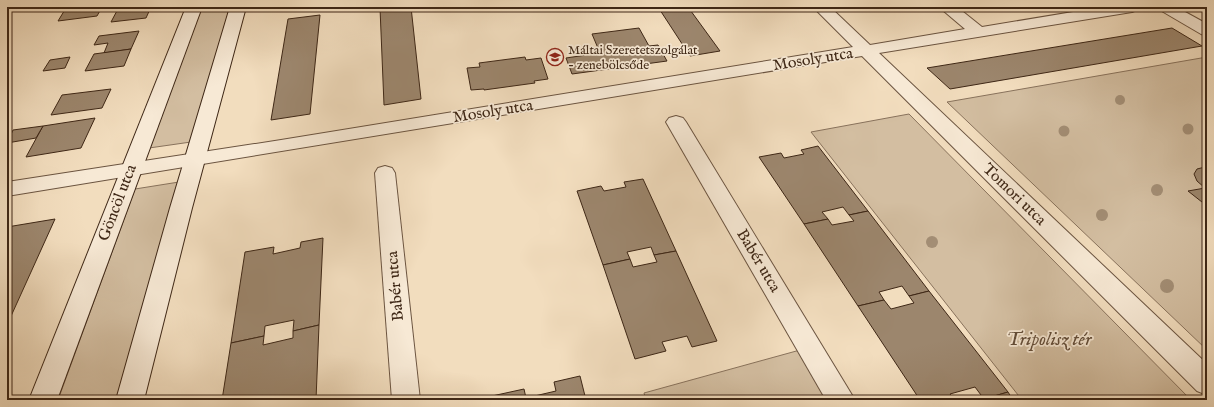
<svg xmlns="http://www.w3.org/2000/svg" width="1214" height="407" viewBox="0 0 1214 407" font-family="'IM FELL English',serif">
<rect width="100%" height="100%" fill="#f2ddbe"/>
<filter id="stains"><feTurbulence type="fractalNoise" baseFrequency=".005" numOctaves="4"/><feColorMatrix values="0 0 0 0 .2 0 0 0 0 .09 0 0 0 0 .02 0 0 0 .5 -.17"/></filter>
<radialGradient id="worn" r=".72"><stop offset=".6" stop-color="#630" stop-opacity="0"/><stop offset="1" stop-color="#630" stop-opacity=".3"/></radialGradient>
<g fill="#d3bea1" stroke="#88725c">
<path d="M 200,7 L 230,7 L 191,142 L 149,148 Z"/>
<path d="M 1207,57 L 1207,350 L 947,102 Z"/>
<path d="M 909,114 L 1191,400 L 1022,400 L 811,132 Z"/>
<path d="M 179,182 L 119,400 L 58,400 L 135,189 Z"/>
<path d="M 800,350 L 829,400 L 646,400 L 644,393 Z"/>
</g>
<g fill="#9c866d" stroke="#3e2716">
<path d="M 102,7 L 97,16 L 58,21 L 66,8 Z"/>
<path d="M 119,7 L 151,7 L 146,18 L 111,22 Z"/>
<path d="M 411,7 L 421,99 L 384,105 L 380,8 Z"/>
<path d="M 658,7 L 688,7 L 720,51 L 690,56 Z"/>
<path d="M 320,15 L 310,114 L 271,120 L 288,19 Z"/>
<path d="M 639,28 L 649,46 L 658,45 L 667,61 L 572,74 L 566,58 L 600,53 L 592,34 Z"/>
<path d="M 1172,28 L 1202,46 L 950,89 L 927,68 Z"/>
<path d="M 139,31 L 131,49 L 104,53 L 108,43 L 94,45 L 99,36 Z"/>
<path d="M 131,49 L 124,66 L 85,71 L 94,54 Z"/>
<path d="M 70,57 L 65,68 L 43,71 L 50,60 Z"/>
<path d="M 525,57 L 526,60 L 541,58 L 548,79 L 534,81 L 535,83 L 484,90 L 484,89 L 471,90 L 467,68 L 480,67 L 479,63 Z"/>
<path d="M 111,89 L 102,108 L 51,115 L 62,95 Z"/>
<path d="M 95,118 L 81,148 L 26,157 L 43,126 Z"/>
<path d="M 43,126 L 36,138 L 7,143 L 13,130 Z"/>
<path d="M 818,146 L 868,211 L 849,215 L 843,207 L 822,212 L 828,219 L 804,224 L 759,157 L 781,153 L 784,158 L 804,154 L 801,150 Z"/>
<path d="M 1205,167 L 1207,168 L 1207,206 L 1188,191 L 1205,188 L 1197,181 L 1194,174 L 1197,169 Z"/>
<path d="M 643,179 L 676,251 L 654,255 L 651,247 L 627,252 L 630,259 L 603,265 L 577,191 L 601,186 L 604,191 L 626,187 L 624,182 Z"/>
<path d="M 868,211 L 929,291 L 909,296 L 902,286 L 879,292 L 884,300 L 858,306 L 804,224 L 828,219 L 832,225 L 854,221 L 849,215 Z"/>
<path d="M 55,219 L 7,325 L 7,227 Z"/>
<path d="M 323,238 L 319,325 L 293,331 L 294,320 L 265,326 L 264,336 L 231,343 L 245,252 L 274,247 L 273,254 L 300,248 L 301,242 Z"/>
<path d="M 676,251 L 717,341 L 692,347 L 687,336 L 662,342 L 666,351 L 635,359 L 603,265 L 630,259 L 633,267 L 657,262 L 654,255 Z"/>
<path d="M 929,291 L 1008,392 L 984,399 L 975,387 L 950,394 L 955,400 L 920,400 L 858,306 L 884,300 L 891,309 L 914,303 L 909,296 Z"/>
<path d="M 319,325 L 316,400 L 222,400 L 231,343 L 264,336 L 263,345 L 293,338 L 293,331 Z"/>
<path d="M 580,376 L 586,400 L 493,400 L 492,396 L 524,389 L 526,398 L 556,391 L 554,382 Z"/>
<path d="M 1008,392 L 1013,400 L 984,399 Z"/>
</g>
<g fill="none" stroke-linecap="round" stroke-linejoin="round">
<g stroke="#6b5440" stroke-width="2">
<g id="street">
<path d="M 813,7 L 830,7 L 870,45 L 965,29 L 939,7 L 957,7 L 982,27 L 1103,7 L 1140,7 L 1137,10 L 1132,12 L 879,53 L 1207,364 L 1207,395 L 1197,391 L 862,56 L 7,196 L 7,182 L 281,140 L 853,47 Z"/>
<path d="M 1157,7 L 1176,7 L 1207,24 L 1207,36 L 1201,34 L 1160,10 Z"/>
<path d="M 676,116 L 683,118 L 686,122 L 855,400 L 826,400 L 666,122 L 669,118 Z"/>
<path d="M 385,166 L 392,168 L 395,173 L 420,400 L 392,400 L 375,173 L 378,168 Z"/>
</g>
</g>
<g stroke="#3e2716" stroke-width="2">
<g id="secondary">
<path d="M 186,7 L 202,7 L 57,400 L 29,400 Z"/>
<path d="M 230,7 L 246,7 L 192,208 L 144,400 L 116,400 L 170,208 Z"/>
</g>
</g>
<use href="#street" fill="#f7e9d5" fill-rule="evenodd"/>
<use href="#secondary" fill="#f7e9d5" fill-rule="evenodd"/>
</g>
<g fill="#a38e75">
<circle cx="1120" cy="100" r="5"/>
<circle cx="1188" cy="129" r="5.5"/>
<circle cx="1064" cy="131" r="5.5"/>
<circle cx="1157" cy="190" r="6"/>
<circle cx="1102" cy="215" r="6"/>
<circle cx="932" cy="242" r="6"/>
<circle cx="1167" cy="286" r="7"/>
</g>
<defs>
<g id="school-ring" transform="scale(0.9)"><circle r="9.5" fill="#f7e9d5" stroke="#8f2418" stroke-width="1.5"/><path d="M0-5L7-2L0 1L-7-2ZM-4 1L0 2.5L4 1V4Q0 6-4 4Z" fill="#8f2418"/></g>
</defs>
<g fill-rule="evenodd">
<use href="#school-ring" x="555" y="57"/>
</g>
<g text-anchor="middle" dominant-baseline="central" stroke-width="3.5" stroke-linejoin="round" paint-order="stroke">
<g font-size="13" fill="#3e2716" stroke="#f7e9d5" text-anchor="start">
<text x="568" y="50">Máltai Szeretetszolgálat<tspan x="568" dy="15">- zenebölcsőde</tspan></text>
</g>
<g font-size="16" fill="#3e2716" stroke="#f7e9d5">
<text transform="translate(813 60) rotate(-9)">Mosoly utca</text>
<text transform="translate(493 112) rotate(-9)">Mosoly utca</text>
<text transform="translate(1014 195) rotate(44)">Tomori utca</text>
<text transform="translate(118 203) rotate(-69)">Göncöl utca</text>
<text transform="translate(758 261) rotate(59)">Babér utca</text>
<text transform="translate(396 286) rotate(-95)">Babér utca</text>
</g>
<g font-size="19" font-style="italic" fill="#634d39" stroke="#f7e9d5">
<text x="1049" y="340">Tripolisz tér</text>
</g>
</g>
<rect width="1214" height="407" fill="none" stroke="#f2ddbe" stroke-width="24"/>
<rect x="8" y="8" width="1198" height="391" fill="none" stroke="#3e2716" stroke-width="2"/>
<rect x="12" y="12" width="1190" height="383" fill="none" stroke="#3e2716"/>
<rect width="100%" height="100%" filter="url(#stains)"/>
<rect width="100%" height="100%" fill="url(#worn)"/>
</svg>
